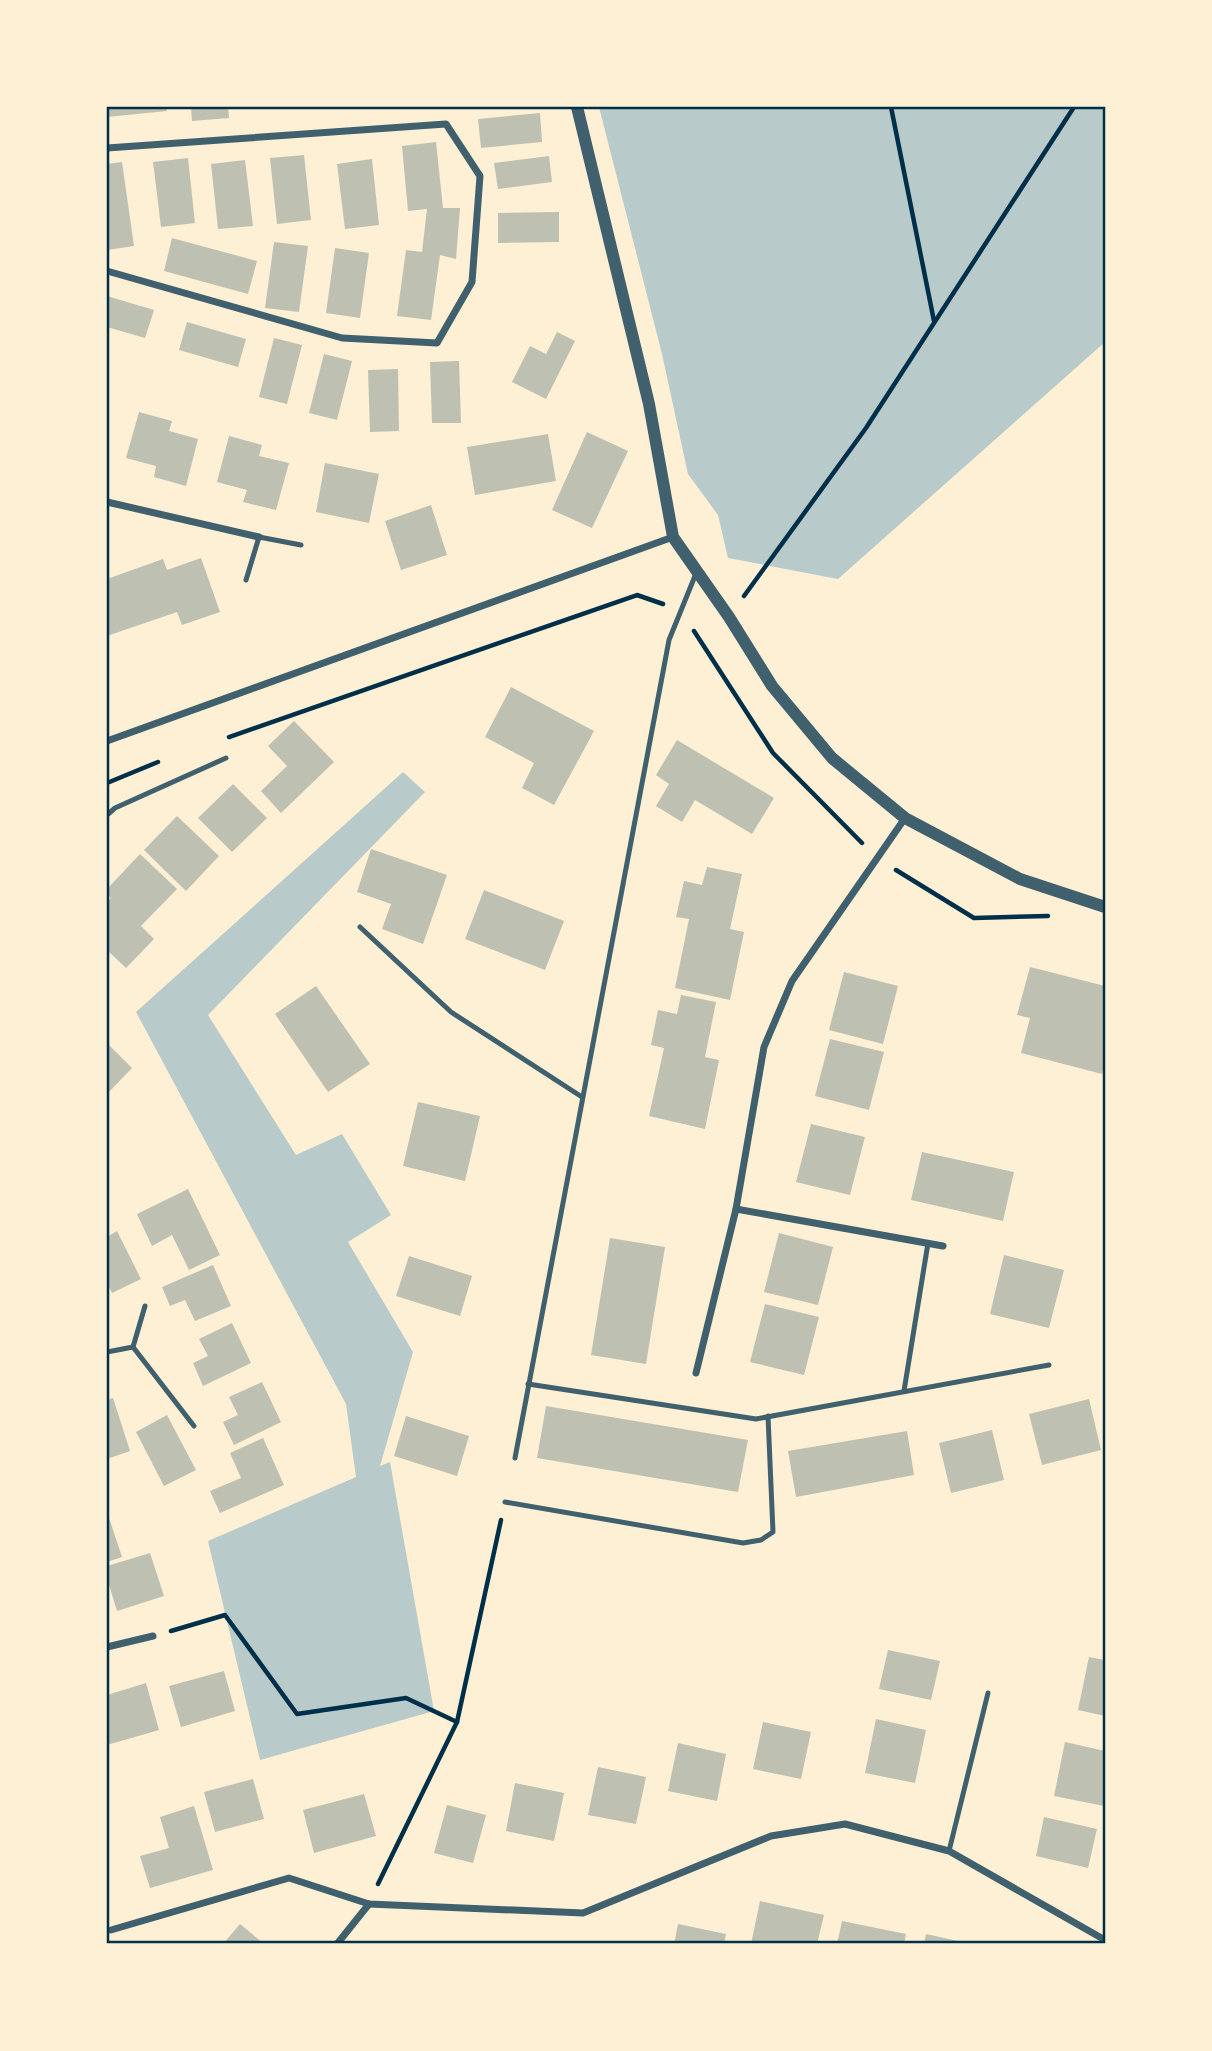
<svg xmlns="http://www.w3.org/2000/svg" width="1212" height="2051" viewBox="0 0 1212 2051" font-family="Overpass,sans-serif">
<rect width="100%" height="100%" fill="#fdf0d5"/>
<g fill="#b9caca">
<path d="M 599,107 L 1105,107 L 1105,342 L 838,579 L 728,558 L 718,515 L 688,474 L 662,354 Z"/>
<path d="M 403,772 L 425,792 L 208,1015 L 296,1155 L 342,1134 L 391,1215 L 348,1242 L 413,1352 L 380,1466 L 390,1462 L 434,1711 L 260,1760 L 208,1541 L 356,1477 L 346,1404 L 136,1012 Z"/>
</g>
<g fill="#bec0b2">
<path d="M 107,107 L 166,107 L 167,111 L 107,117 Z"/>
<path d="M 191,107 L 228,107 L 229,118 L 192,121 Z"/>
<path d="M 540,113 L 542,142 L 481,148 L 478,119 Z"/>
<path d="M 436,142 L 443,208 L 460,208 L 456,259 L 440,255 L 431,320 L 397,316 L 406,250 L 422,252 L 427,209 L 408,211 L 402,146 Z"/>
<path d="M 304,155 L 311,220 L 277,224 L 270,158 Z"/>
<path d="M 549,156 L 552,182 L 498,189 L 494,163 Z"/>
<path d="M 188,158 L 195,223 L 161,227 L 153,162 Z"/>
<path d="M 372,159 L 379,225 L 345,229 L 337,164 Z"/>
<path d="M 245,160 L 253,226 L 218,229 L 211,164 Z"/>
<path d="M 122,162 L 134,246 L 107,250 L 107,164 Z"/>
<path d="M 559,212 L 559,242 L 498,243 L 498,213 Z"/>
<path d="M 172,238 L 257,261 L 248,294 L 164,271 Z"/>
<path d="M 274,242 L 308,246 L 299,312 L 265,308 Z"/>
<path d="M 335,248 L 369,253 L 360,318 L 326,313 Z"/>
<path d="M 107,296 L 154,310 L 145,338 L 107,327 Z"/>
<path d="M 187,322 L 246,339 L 238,367 L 179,350 Z"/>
<path d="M 557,332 L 575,341 L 546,399 L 512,382 L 530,346 L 546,354 Z"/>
<path d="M 274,338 L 302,345 L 287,404 L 259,397 Z"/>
<path d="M 324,354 L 352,361 L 337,420 L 309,413 Z"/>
<path d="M 459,361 L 461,423 L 432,423 L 430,362 Z"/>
<path d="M 398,369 L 399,431 L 370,432 L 368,370 Z"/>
<path d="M 139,412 L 172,421 L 169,431 L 198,439 L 186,486 L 154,477 L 156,466 L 126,458 Z"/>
<path d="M 587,432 L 628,451 L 592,528 L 552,510 Z"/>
<path d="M 548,434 L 556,481 L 475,495 L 467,447 Z"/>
<path d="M 229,436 L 262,445 L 259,456 L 289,463 L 276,510 L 243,502 L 247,490 L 217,482 Z"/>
<path d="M 325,463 L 379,474 L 369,523 L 316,512 Z"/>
<path d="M 431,505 L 447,555 L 401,570 L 385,521 Z"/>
<path d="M 201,558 L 220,612 L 182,625 L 177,612 L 107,636 L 107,579 L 163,559 L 167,570 Z"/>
<path d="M 511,687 L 594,731 L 554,805 L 522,788 L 534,763 L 485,737 Z"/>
<path d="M 294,721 L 334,762 L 281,813 L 261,791 L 287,766 L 268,746 Z"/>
<path d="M 677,740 L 774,798 L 752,834 L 695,800 L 682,822 L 656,806 L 669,784 L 656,775 Z"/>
<path d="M 233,784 L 267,818 L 232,852 L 198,818 Z"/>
<path d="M 177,816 L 219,856 L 186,891 L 144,850 Z"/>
<path d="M 371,849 L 447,875 L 423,944 L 382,929 L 391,904 L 357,892 Z"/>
<path d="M 140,854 L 177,889 L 141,926 L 154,939 L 126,968 L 107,950 L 107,902 L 111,898 L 107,894 L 107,889 Z"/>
<path d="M 707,867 L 742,874 L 730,929 L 744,932 L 730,1000 L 675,988 L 689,919 L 676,917 L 684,881 L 702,885 Z"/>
<path d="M 484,890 L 564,921 L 545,970 L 465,939 Z"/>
<path d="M 1030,967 L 1105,986 L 1105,1062 L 1102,1074 L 1021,1053 L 1030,1018 L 1017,1015 Z"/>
<path d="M 844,972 L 898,986 L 883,1044 L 829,1030 Z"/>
<path d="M 316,986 L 370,1064 L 328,1092 L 275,1014 Z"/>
<path d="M 681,995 L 716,1002 L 705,1057 L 719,1060 L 705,1129 L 649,1116 L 664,1048 L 651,1045 L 658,1010 L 677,1014 Z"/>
<path d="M 830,1039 L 884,1052 L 869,1110 L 815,1096 Z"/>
<path d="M 107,1043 L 132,1068 L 107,1094 Z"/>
<path d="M 418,1102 L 480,1116 L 465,1181 L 403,1166 Z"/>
<path d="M 811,1124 L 865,1137 L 850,1195 L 796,1182 Z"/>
<path d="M 922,1152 L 1014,1172 L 1003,1221 L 911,1200 Z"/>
<path d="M 188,1189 L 220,1255 L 189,1270 L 172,1235 L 152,1246 L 137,1214 Z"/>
<path d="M 117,1231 L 141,1279 L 112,1293 L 107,1283 L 107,1237 Z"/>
<path d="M 779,1233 L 833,1247 L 818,1305 L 764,1292 Z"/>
<path d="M 610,1238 L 665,1247 L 646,1364 L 591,1355 Z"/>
<path d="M 1004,1255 L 1064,1270 L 1049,1328 L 990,1314 Z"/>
<path d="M 409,1256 L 472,1276 L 460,1316 L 396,1296 Z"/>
<path d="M 213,1265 L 231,1306 L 195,1321 L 185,1300 L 170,1306 L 162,1287 Z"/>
<path d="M 765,1304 L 819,1317 L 804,1375 L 750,1362 Z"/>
<path d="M 232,1323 L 251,1363 L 203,1386 L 193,1363 L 208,1356 L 199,1339 Z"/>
<path d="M 262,1382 L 281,1422 L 234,1445 L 223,1422 L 238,1415 L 229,1397 Z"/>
<path d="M 113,1398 L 130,1451 L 107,1459 L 107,1400 Z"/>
<path d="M 1089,1399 L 1101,1450 L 1042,1465 L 1029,1414 Z"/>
<path d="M 546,1406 L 748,1440 L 738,1492 L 537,1458 Z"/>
<path d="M 167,1415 L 196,1470 L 164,1486 L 136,1432 Z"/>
<path d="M 406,1416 L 469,1436 L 457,1476 L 394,1456 Z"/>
<path d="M 992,1430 L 1004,1480 L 951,1493 L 939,1443 Z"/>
<path d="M 907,1431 L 914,1475 L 796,1497 L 788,1451 Z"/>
<path d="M 263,1438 L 284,1485 L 220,1513 L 210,1491 L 241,1478 L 230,1453 Z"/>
<path d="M 107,1512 L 122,1557 L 107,1562 Z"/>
<path d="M 150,1553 L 164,1596 L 117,1611 L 107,1578 L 107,1566 Z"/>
<path d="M 888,1650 L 940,1661 L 931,1700 L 879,1689 Z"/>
<path d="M 1089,1657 L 1105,1660 L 1105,1716 L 1078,1710 Z"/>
<path d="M 224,1671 L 235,1711 L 181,1727 L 169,1686 Z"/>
<path d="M 146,1683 L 159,1730 L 107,1745 L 107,1695 Z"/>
<path d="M 876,1719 L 926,1730 L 915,1783 L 865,1773 Z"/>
<path d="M 763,1722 L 811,1732 L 801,1779 L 753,1769 Z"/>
<path d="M 1065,1742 L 1105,1751 L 1104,1806 L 1054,1796 Z"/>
<path d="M 678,1743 L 726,1754 L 717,1801 L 668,1791 Z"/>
<path d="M 598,1767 L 646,1777 L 636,1824 L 588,1815 Z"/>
<path d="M 253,1779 L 264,1819 L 215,1832 L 204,1792 Z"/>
<path d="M 515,1783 L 564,1793 L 554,1841 L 506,1831 Z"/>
<path d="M 364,1794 L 376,1836 L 314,1853 L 303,1810 Z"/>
<path d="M 447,1805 L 486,1815 L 473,1863 L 434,1853 Z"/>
<path d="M 194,1806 L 213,1870 L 150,1888 L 140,1856 L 169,1848 L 160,1817 Z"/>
<path d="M 1044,1817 L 1097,1829 L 1088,1868 L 1036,1856 Z"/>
<path d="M 760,1901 L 824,1915 L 817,1944 L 751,1944 Z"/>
<path d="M 842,1921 L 906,1934 L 904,1944 L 837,1944 Z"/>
<path d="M 240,1924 L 264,1944 L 223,1944 Z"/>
<path d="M 678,1924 L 726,1934 L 724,1944 L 674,1944 Z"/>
<path d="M 926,1934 L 967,1943 L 967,1944 L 924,1944 Z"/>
</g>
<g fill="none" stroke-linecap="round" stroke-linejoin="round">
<g stroke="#003049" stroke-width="4.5">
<path d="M 891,107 L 934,321"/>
<path d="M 744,596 L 866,428 L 1074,107"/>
<path d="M 694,631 L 773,753 L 862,843"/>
<path d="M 229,737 L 637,595 L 663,604"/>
<path d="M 107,783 L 158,762"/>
<path d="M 896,870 L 974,918 L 1048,916"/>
<path d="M 171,1631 L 225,1615 L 297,1714 L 406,1698 L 457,1722"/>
<path d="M 378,1884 L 457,1722 L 501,1520"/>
</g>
<g stroke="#3f606c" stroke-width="5">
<path d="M 246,580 L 259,537 L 301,545"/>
<path d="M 107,815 L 115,808 L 226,758"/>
<path d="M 360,927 L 451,1012 L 582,1097"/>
<path d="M 145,1306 L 133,1347 L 194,1426"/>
<path d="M 107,1352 L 133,1347"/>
<path d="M 528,1384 L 756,1419 L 1049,1365"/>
<path d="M 904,1391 L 928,1243"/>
<path d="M 515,1458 L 669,640 L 697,571"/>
<path d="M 505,1502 L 743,1543 L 761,1540 L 773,1532 L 768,1416"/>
<path d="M 949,1851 L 988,1693"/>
</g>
<g stroke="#3f606c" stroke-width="7">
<path d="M 107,148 L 446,124 L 480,176 L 472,282 L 437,343 L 342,338 L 107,271"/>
<path d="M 107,502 L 259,537"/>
<path d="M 107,741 L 673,537"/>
<path d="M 736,1209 L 943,1246"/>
<path d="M 696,1373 L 736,1209 L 764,1047 L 792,981 L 905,818"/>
<path d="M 107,1647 L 153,1636"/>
<path d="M 111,1930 L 289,1878 L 369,1904 L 583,1913 L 771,1836 L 845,1824 L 949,1851 L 1105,1940"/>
<path d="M 337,1944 L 369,1904"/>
</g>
<path stroke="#3f606c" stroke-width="12" d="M 577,107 L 649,404 L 673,537 L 729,617 L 772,686 L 832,758 L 905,818 L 1020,879 L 1105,907"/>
</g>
<rect width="1212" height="2051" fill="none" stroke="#fdf0d5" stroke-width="217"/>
<rect x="108" y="108" width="996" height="1834" fill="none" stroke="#003049" stroke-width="2.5"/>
</svg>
